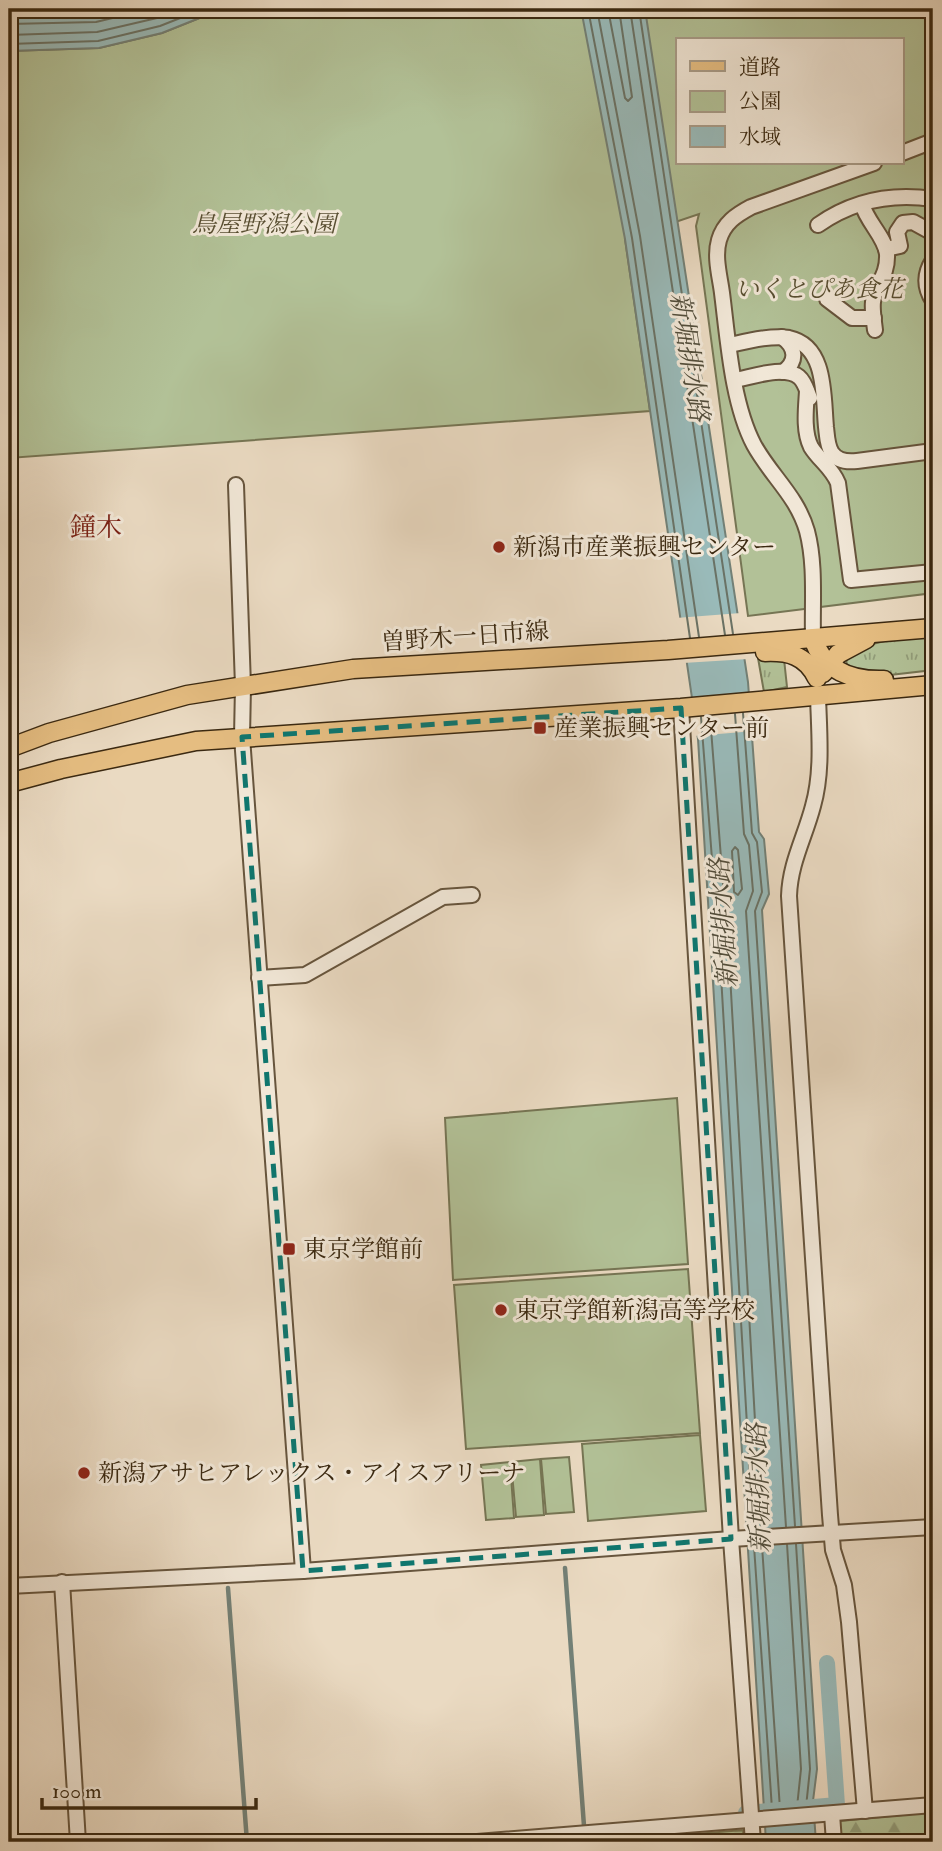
<svg xmlns="http://www.w3.org/2000/svg" width="942" height="1851" viewBox="0 0 942 1851" font-family="'IM FELL Double Pica','Noto Serif JP',serif">
<defs>
<pattern id="grass-tufts" width="24" height="20" patternUnits="userSpaceOnUse" patternTransform="scale(1.75)"><rect width="24" height="20" fill="#b2c197"/><path d="M3 7l-1-3M5 7V3M7 7l1-3M15 17l-1-3M17 17v-4M19 17l1-3" fill="none" stroke="#929d7a"/></pattern>
<pattern id="forest-firs" width="22" height="20" patternUnits="userSpaceOnUse" patternTransform="scale(1.75)"><rect width="22" height="20" fill="#b2c197"/><path d="M5 1l3.5 6h-7zM16 11l3.5 6h-7z" fill="#929d7a"/></pattern>
</defs>
<rect width="100%" height="100%" fill="#eadac2"/>
<filter id="stains"><feTurbulence type="fractalNoise" baseFrequency=".00286" numOctaves="4"/><feColorMatrix values="0 0 0 0 .2 0 0 0 0 .09 0 0 0 0 .02 0 0 0 .5 -.17"/></filter>
<radialGradient id="worn" r=".72"><stop offset=".6" stop-color="#630" stop-opacity="0"/><stop offset="1" stop-color="#630" stop-opacity=".3"/></radialGradient>
<g fill="url(#grass-tufts)" stroke="#767554" stroke-width="2">
<path d="M 933,634 L 933,670 L 890,675 L 847,670 L 846,654 C 876,640 901,638 933,634 Z"/>
<path d="M 758,658 L 784,659 L 787,687 L 764,692 Z"/>
</g>
<g fill="url(#forest-firs)" stroke="#767554" stroke-width="2">
<path d="M 933,1812 L 933,1835 L 840,1842 L 840,1821 Z"/>
<path d="M 743,1830 L 744,1842 L 599,1842 Z"/>
</g>
<g fill="#b2c197" stroke="#767554" stroke-width="2" fill-rule="evenodd">
<path d="M 222,9 L 933,9 L 933,593 L 748,616 L 696,226 L 699,214 L 625,239 L 650,411 L 9,458 L 9,51 L 99,48 L 162,33 ZM 678,40 L 902,40 L 902,163 L 678,163 Z"/>
<path d="M 677,1098 L 688,1264 L 453,1280 L 445,1118 Z"/>
<path d="M 688,1269 L 700,1433 L 466,1449 L 454,1285 Z"/>
<path d="M 700,1435 L 706,1511 L 588,1521 L 582,1444 Z"/>
<path d="M 569,1457 L 574,1512 L 546,1514 L 541,1459 Z"/>
<path d="M 540,1459 L 544,1515 L 516,1517 L 511,1462 Z"/>
<path d="M 510,1462 L 514,1518 L 486,1520 L 481,1465 Z"/>
</g>
<g fill="#99bab9" stroke="#738076" stroke-width="2">
<path d="M 9,9 L 222,9 L 162,33 L 99,48 L 9,51 Z"/>
<path d="M 581,9 L 645,9 L 748,682 L 759,832 L 764,839 L 769,894 L 762,910 L 817,1769 L 813,1801 L 816,1842 L 766,1842 L 698,739 L 625,239 Z"/>
</g>
<g fill="#eadac2">
<path d="M 741,613 L 748,659 L 683,663 L 676,618 Z"/>
<path d="M 752,694 L 755,731 L 694,736 L 688,699 Z"/>
</g>
<g fill="none" stroke-linecap="round" stroke-linejoin="round">
<g stroke="#6a7265" stroke-width="2">
<path d="M 588,9 L 632,238 L 690,638"/>
<path d="M 597,9 L 640,236 L 699,637"/>
<path d="M 608,9 L 625,98 L 628,101 L 632,97 L 619,9"/>
<path d="M 630,9 L 725,635"/>
<path d="M 639,9 L 733,634"/>
<path d="M 9,24 L 96,22 L 150,9"/>
<path d="M 9,35 L 97,32 L 157,18 L 179,9"/>
<path d="M 9,44 L 98,41 L 160,26 L 203,9"/>
<path d="M 743,713 L 752,833 L 757,842 L 762,892 L 755,911 L 795,1526"/>
<path d="M 735,714 L 744,834 L 749,845 L 753,891 L 746,911 L 786,1527"/>
<path d="M 710,716 L 730,974 L 761,1528"/>
<path d="M 701,717 L 721,975 L 753,1529"/>
<path d="M 735,847 L 738,850 L 742,889 L 738,895 L 734,892 L 732,851 Z"/>
<path d="M 787,1544 L 801,1769 L 797,1807"/>
<path d="M 796,1544 L 810,1769 L 806,1807"/>
<path d="M 754,1546 L 772,1809"/>
<path d="M 762,1546 L 780,1809"/>
</g>
<g stroke="#738076" stroke-width="4.5">
<path d="M 565,1568 L 584,1826"/>
<path d="M 228,1588 L 247,1842"/>
</g>
<path stroke="#99bab9" stroke-width="16" d="M 746,1822 L 746,1813 L 837,1805 L 827,1663"/>
<g stroke="#67553d" stroke-width="18">
<g id="minor">
<path d="M 902,153 L 933,141"/>
<path d="M 862,204 C 867,222 885,237 887,254 C 888,277 875,284 873,302 C 872,310 874,321 875,330"/>
<path d="M 818,225 C 852,201 892,193 933,199"/>
<path d="M 886,249 L 900,246 L 897,232 L 903,223 L 913,222 L 933,233"/>
<path d="M 933,260 C 924,274 924,287 933,301"/>
<path d="M 827,299 L 852,318 L 874,318"/>
<path d="M 782,337 C 797,348 797,362 783,372"/>
<path d="M 730,345 C 748,341 771,335 789,338 C 827,346 823,397 826,427 C 827,435 827,446 832,453 C 838,462 848,462 857,461 L 933,451"/>
<path d="M 735,380 C 752,377 784,365 799,377 C 805,382 807,391 810,398"/>
<path d="M 807,391 C 806,408 803,431 811,447 C 819,460 832,468 838,483 L 851,580 L 933,572"/>
<path d="M 236,485 L 243,686 L 242,737 L 303,1571"/>
<path d="M 813,638 C 812,604 816,565 807,531 C 797,496 771,476 754,445 C 732,403 728,340 722,293 C 720,277 714,257 719,240 C 724,223 736,215 751,207 L 874,163"/>
<path d="M 818,696 C 819,732 823,771 813,806 C 805,837 790,863 789,896 L 830,1515 L 833,1550 L 844,1585 L 849,1622 L 865,1811"/>
<path d="M 681,708 L 731,1539 L 753,1842"/>
<path d="M 259,978 L 305,975 L 443,897 L 472,895"/>
<path d="M 62,1582 L 78,1842"/>
<path d="M 9,1586 L 303,1571 L 731,1539 L 933,1527"/>
<path d="M 832,1814 L 834,1842"/>
<path d="M 477,1842 L 933,1805"/>
</g>
</g>
<g stroke="#3b2911" stroke-width="21">
<g id="major">
<path d="M 813,638 C 823,671 853,681 884,680"/>
<path d="M 765,652 C 788,651 806,655 817,678"/>
<path d="M 823,673 L 838,654 L 866,639"/>
<path d="M 9,748 L 49,733 L 187,695 L 353,669 L 668,650 L 933,628"/>
<path d="M 9,783 L 61,769 L 196,741 L 681,708 L 933,685"/>
</g>
</g>
<use href="#minor" stroke="#f1e7d7" stroke-width="14"/>
<use href="#major" stroke="#e5bd81" stroke-width="18"/>
</g>
<path fill="none" stroke="#0f766e" stroke-width="5" stroke-dasharray="14 9" stroke-linejoin="round" d="M 681,708 L 731,1539 L 303,1571 L 242,737 Z"/>
<g fill="#8f2418" stroke="#f1e7d7" stroke-width="2.5">
<circle cx="499" cy="547" r="7"/>
<rect x="533" y="721" width="14" height="14" rx="3.5"/>
<rect x="282" y="1242" width="14" height="14" rx="3.5"/>
<circle cx="501" cy="1310" r="7"/>
<circle cx="84" cy="1473" r="7"/>
</g>
<g text-anchor="middle" dominant-baseline="central" stroke-width="6" stroke-linejoin="round" paint-order="stroke">
<g font-size="24" font-style="italic" fill="#594f32" stroke="#f1e7d7">
<text x="264" y="224">鳥屋野潟公園</text>
<text x="819" y="289">いくとぴあ食花</text>
</g>
<g font-size="24" fill="#3b2911" stroke="#f1e7d7" text-anchor="start">
<text x="513" y="547">新潟市産業振興センター</text>
<text x="554" y="728">産業振興センター前</text>
<text x="303" y="1249">東京学館前</text>
<text x="515" y="1310">東京学館新潟高等学校</text>
<text x="98" y="1473">新潟アサヒアレックス・アイスアリーナ</text>
</g>
<g font-size="24" fill="#3b2911" stroke="#f1e7d7">
<text transform="translate(465 637) rotate(-4)">曽野木一日市線</text>
</g>
<g font-size="26" font-style="italic" fill="#524d3b" stroke="#f1e7d7">
<text transform="translate(689 357) rotate(81)">新堀排水路</text>
<text transform="translate(724 923) rotate(-94)">新堀排水路</text>
<text transform="translate(759 1488) rotate(-92)">新堀排水路</text>
</g>
<g font-size="26" fill="#7a1f14" stroke="#f1e7d7">
<text x="96" y="528">鐘木</text>
</g>
</g>
<rect width="942" height="1851" fill="none" stroke="#eadac2" stroke-width="35"/>
<rect x="10" y="10" width="921" height="1830" fill="none" stroke="#3b2911" stroke-width="3.5"/>
<rect x="18" y="18" width="907" height="1816" fill="none" stroke="#3b2911" stroke-width="2"/>
<rect x="676" y="38" width="228" height="126" fill="#f1e7d7" stroke="#a89b88" stroke-width="2"/>
<rect x="690" y="61" width="35" height="10" fill="#e5bd81" stroke="#a89b88" stroke-width="2"/>
<text x="739" y="74" font-size="21" fill="#3b2911">道路</text>
<rect x="690" y="91" width="35" height="21" fill="#b2c197" stroke="#a89b88" stroke-width="2"/>
<text x="739" y="108" font-size="21" fill="#3b2911">公園</text>
<rect x="690" y="126" width="35" height="21" fill="#99bab9" stroke="#a89b88" stroke-width="2"/>
<text x="739" y="144" font-size="21" fill="#3b2911">水域</text>
<path d="M42 1798v10h214v-10" fill="none" stroke="#3b2911" stroke-width="3.5"/>
<text x="52" y="1798" font-size="21" fill="#3b2911" stroke="#f1e7d7" stroke-width="5" paint-order="stroke">100 m</text>
<rect width="100%" height="100%" filter="url(#stains)"/>
<rect width="100%" height="100%" fill="url(#worn)"/>
</svg>
